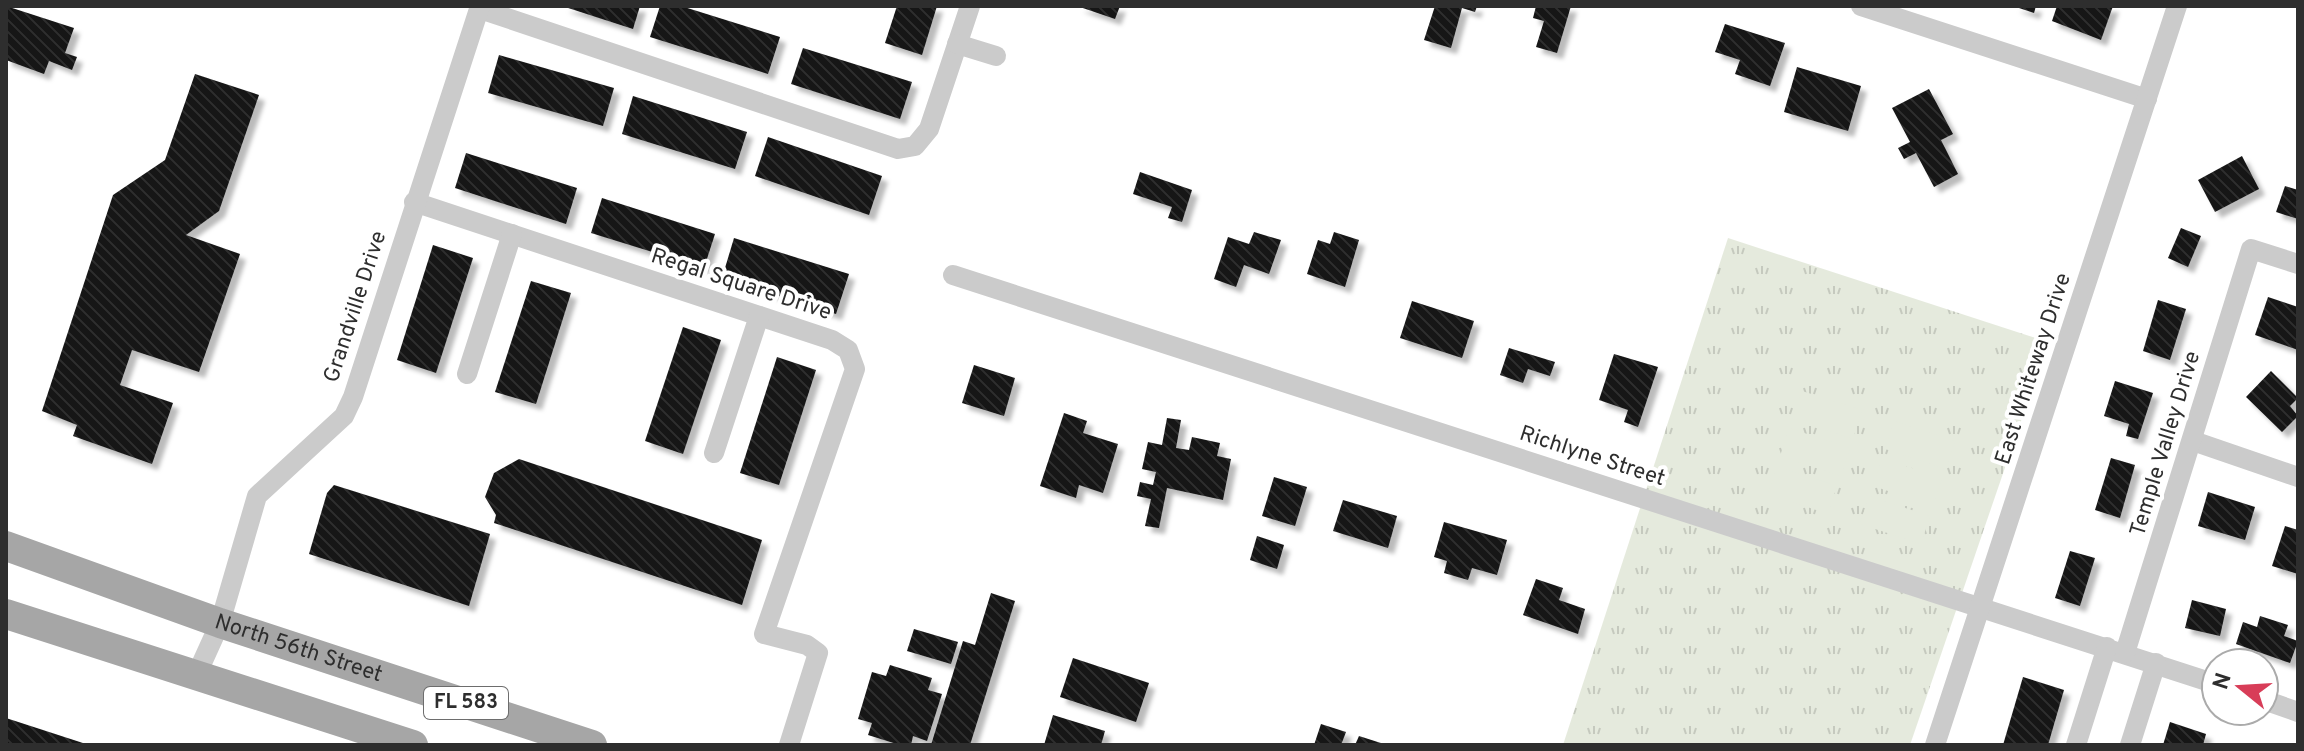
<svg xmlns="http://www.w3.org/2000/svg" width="2304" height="751" viewBox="0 0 2304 751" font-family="Overpass,sans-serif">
<defs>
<pattern id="park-tufts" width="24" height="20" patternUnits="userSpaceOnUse" patternTransform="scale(2)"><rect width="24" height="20" fill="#e5eadd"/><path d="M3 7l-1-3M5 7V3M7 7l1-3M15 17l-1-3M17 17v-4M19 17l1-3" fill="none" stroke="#c5c9be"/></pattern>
<pattern id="building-back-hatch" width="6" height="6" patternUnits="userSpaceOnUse" patternTransform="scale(2)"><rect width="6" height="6" fill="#151515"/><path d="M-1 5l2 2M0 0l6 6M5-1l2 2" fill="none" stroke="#2f2f2f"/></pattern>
<filter id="shadow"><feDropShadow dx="6" dy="6" stdDeviation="2" flood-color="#0004"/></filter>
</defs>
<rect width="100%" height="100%" fill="#fff"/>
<path fill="url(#park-tufts)" d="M 1728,238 L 2048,342 L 1910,745 L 1563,745 Z"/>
<g fill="#e5eadd">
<path d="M 1802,391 L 1862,410 L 1853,439 L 1792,419 Z"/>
<path d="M 1894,421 L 1955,441 L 1946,469 L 1885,449 Z"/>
<path d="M 1789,428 L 1850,448 L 1841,476 L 1780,456 Z"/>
<path d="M 1882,458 L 1942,478 L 1933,506 L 1873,486 Z"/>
<path d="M 1777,466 L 1837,486 L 1828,514 L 1768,494 Z"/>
<path d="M 1869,496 L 1930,516 L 1921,544 L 1860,524 Z"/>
</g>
<g fill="url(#building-back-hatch)" filter="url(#shadow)">
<path d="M 6,6 L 74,28 L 65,53 L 77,57 L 72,70 L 49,61 L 44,74 L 6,60 Z"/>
<path d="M 562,6 L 640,6 L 633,29 Z"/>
<path d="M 660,6 L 681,6 L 780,37 L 768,74 L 650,37 Z"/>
<path d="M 897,6 L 937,6 L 922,55 L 885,43 Z"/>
<path d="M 1077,6 L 1120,6 L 1115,19 Z"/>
<path d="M 1435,6 L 1477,6 L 1475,12 L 1462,8 L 1451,48 L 1424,40 Z"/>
<path d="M 1536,6 L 1571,6 L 1557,53 L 1536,47 L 1544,21 L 1533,18 Z"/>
<path d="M 2013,6 L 2036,6 L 2034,13 Z"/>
<path d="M 2057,6 L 2113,6 L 2101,40 L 2052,21 Z"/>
<path d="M 1725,24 L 1785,43 L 1770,86 L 1735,74 L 1740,60 L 1715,52 Z"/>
<path d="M 803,48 L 912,82 L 900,119 L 791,84 Z"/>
<path d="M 499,55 L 614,88 L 603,126 L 488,93 Z"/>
<path d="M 1797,67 L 1861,86 L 1848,131 L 1784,112 Z"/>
<path d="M 195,74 L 259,95 L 219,211 L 186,235 L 240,254 L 199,372 L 132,350 L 120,385 L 173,403 L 152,464 L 73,436 L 77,425 L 42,411 L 113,195 L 165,160 Z"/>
<path d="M 1929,89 L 1953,134 L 1941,140 L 1958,174 L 1934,187 L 1916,153 L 1904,159 L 1898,148 L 1910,142 L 1892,108 Z"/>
<path d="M 633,96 L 747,132 L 735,169 L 622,134 Z"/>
<path d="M 768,137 L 882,176 L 869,215 L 755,176 Z"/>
<path d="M 466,153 L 577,188 L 566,224 L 455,188 Z"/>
<path d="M 2242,156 L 2259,189 L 2215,212 L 2198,180 Z"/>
<path d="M 1140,172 L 1192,190 L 1182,222 L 1168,218 L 1172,207 L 1133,194 Z"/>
<path d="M 2285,186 L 2298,190 L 2298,219 L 2276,212 Z"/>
<path d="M 602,198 L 715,234 L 704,268 L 591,233 Z"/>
<path d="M 2181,228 L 2201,236 L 2188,267 L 2168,258 Z"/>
<path d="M 1254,232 L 1281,240 L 1269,274 L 1244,265 L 1236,287 L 1214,279 L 1228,237 L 1249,244 Z"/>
<path d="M 1334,232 L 1359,240 L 1345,287 L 1307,274 L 1318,240 L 1330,244 Z"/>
<path d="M 734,238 L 849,274 L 836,314 L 722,278 Z"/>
<path d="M 433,245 L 473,258 L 436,373 L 397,360 Z"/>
<path d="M 531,281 L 571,293 L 536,404 L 495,392 Z"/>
<path d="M 2268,297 L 2298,307 L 2298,350 L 2255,335 Z"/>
<path d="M 2158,300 L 2186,309 L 2170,360 L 2143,351 Z"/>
<path d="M 1412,301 L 1474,321 L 1462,358 L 1400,338 Z"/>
<path d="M 683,327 L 721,340 L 683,454 L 645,441 Z"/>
<path d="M 1509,348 L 1555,362 L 1550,376 L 1528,369 L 1523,383 L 1500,375 Z"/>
<path d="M 1614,354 L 1658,367 L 1638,427 L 1624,422 L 1628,410 L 1599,400 Z"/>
<path d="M 777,357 L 816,370 L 779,485 L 740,473 Z"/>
<path d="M 974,365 L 1015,378 L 1004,416 L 962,403 Z"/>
<path d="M 2271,371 L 2298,398 L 2290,406 L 2298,416 L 2282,432 L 2246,397 Z"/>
<path d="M 2115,381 L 2153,393 L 2138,439 L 2126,436 L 2129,424 L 2104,416 Z"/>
<path d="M 1064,413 L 1087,421 L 1083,433 L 1118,444 L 1103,493 L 1079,485 L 1076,498 L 1040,486 Z"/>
<path d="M 1167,418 L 1181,420 L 1176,448 L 1189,450 L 1192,437 L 1220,443 L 1217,456 L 1231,459 L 1223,500 L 1167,488 L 1159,528 L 1145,526 L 1151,499 L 1137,496 L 1140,482 L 1153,485 L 1156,472 L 1142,469 L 1148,442 L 1162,445 Z"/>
<path d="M 2111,458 L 2135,465 L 2120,518 L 2095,510 Z"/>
<path d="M 519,459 L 762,540 L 742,605 L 494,523 L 496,515 L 485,497 L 494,473 Z"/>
<path d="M 1274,477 L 1307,487 L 1295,526 L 1262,516 Z"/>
<path d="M 334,485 L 490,534 L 469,606 L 309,554 L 327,493 Z"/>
<path d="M 2208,492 L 2255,507 L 2245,540 L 2198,526 Z"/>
<path d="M 1343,500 L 1397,516 L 1388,548 L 1333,531 Z"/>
<path d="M 1444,522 L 1507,540 L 1497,575 L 1472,568 L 1468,580 L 1444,573 L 1447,561 L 1434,557 Z"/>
<path d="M 2285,526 L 2298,530 L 2298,574 L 2272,566 Z"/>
<path d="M 1257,536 L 1284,545 L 1277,569 L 1250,560 Z"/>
<path d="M 2070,551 L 2095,558 L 2080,606 L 2055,598 Z"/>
<path d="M 1536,579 L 1563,588 L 1559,600 L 1585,609 L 1578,634 L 1523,615 Z"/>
<path d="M 991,593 L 1015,601 L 970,745 L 931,745 L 963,641 L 975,645 Z"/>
<path d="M 2192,600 L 2226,609 L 2220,636 L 2185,628 Z"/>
<path d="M 2260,616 L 2288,625 L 2284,636 L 2298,641 L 2290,663 L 2236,644 L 2243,622 L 2257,627 Z"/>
<path d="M 914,629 L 958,642 L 951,664 L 907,651 Z"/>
<path d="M 1073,658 L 1149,683 L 1136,722 L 1060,697 Z"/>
<path d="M 890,665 L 932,678 L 928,690 L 942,694 L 927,741 L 913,736 L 911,745 L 900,745 L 868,735 L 872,723 L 858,719 L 872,672 L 886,676 Z"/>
<path d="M 2023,677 L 2064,690 L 2048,745 L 2003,745 Z"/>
<path d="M 1053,715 L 1105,731 L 1101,745 L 1044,745 Z"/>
<path d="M 6,718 L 86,744 L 86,745 L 6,745 Z"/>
<path d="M 2170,722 L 2206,734 L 2203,745 L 2163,745 Z"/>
<path d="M 1321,724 L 1346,732 L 1341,745 L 1314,745 Z"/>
<path d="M 1359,736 L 1384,744 L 1384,745 L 1355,745 Z"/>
</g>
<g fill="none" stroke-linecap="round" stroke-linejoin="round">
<g stroke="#cbcbcb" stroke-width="20">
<path d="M 1861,6 L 2147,99"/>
<path d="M 480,9 L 898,149 L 915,146 L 929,129 L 970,6"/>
<path d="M 957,44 L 996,56"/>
<path d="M 414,202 L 832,340 L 848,350 L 855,369 L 764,634 L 807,645 L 818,653 L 789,745"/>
<path d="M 953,275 L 2216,684"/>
<path d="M 467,374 L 512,234"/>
<path d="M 2193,441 L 2298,477"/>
<path d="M 714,453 L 759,316"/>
<path d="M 2125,653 L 2251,249 L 2298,264"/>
<path d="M 196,676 L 220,623 L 257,496 L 344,416 L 353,397 L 480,6"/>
<path d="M 2264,700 L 2298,712"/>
<path d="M 1935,745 L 2177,6"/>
<path d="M 2076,745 L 2107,647"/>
<path d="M 2130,745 L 2156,663"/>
</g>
<g stroke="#a6a6a6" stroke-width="30">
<path id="s1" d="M 6,546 L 220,623 L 592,745"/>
<path d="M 6,614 L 413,745"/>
</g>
</g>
<g text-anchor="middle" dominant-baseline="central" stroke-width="8" stroke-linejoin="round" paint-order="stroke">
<rect fill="#fff" stroke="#6d6d6d" stroke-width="2" x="424" y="687" width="84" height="32" rx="6"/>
<g font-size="20" font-weight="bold" fill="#2e2e2e">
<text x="466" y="703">FL 583</text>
</g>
<g font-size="22" fill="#2e2e2e" stroke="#fff">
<text transform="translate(741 285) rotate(18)">Regal Square Drive</text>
<text transform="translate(356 307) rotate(-72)">Grandville Drive</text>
<text transform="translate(2034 369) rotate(-72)">East Whiteway Drive</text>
<text transform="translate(2166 444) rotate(-73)">Temple Valley Drive</text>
<text transform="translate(1592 457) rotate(18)">Richlyne Street</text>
<text stroke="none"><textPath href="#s1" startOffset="310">North 56th Street</textPath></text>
</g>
</g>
<rect width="2304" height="751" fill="none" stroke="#2e2e2e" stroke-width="16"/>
<g transform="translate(2240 687) rotate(288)"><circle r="38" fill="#ffffff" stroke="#ababab" stroke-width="2"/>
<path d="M0-6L14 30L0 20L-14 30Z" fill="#d83d58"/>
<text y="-12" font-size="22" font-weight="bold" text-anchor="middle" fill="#2e2e2e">N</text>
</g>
</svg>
